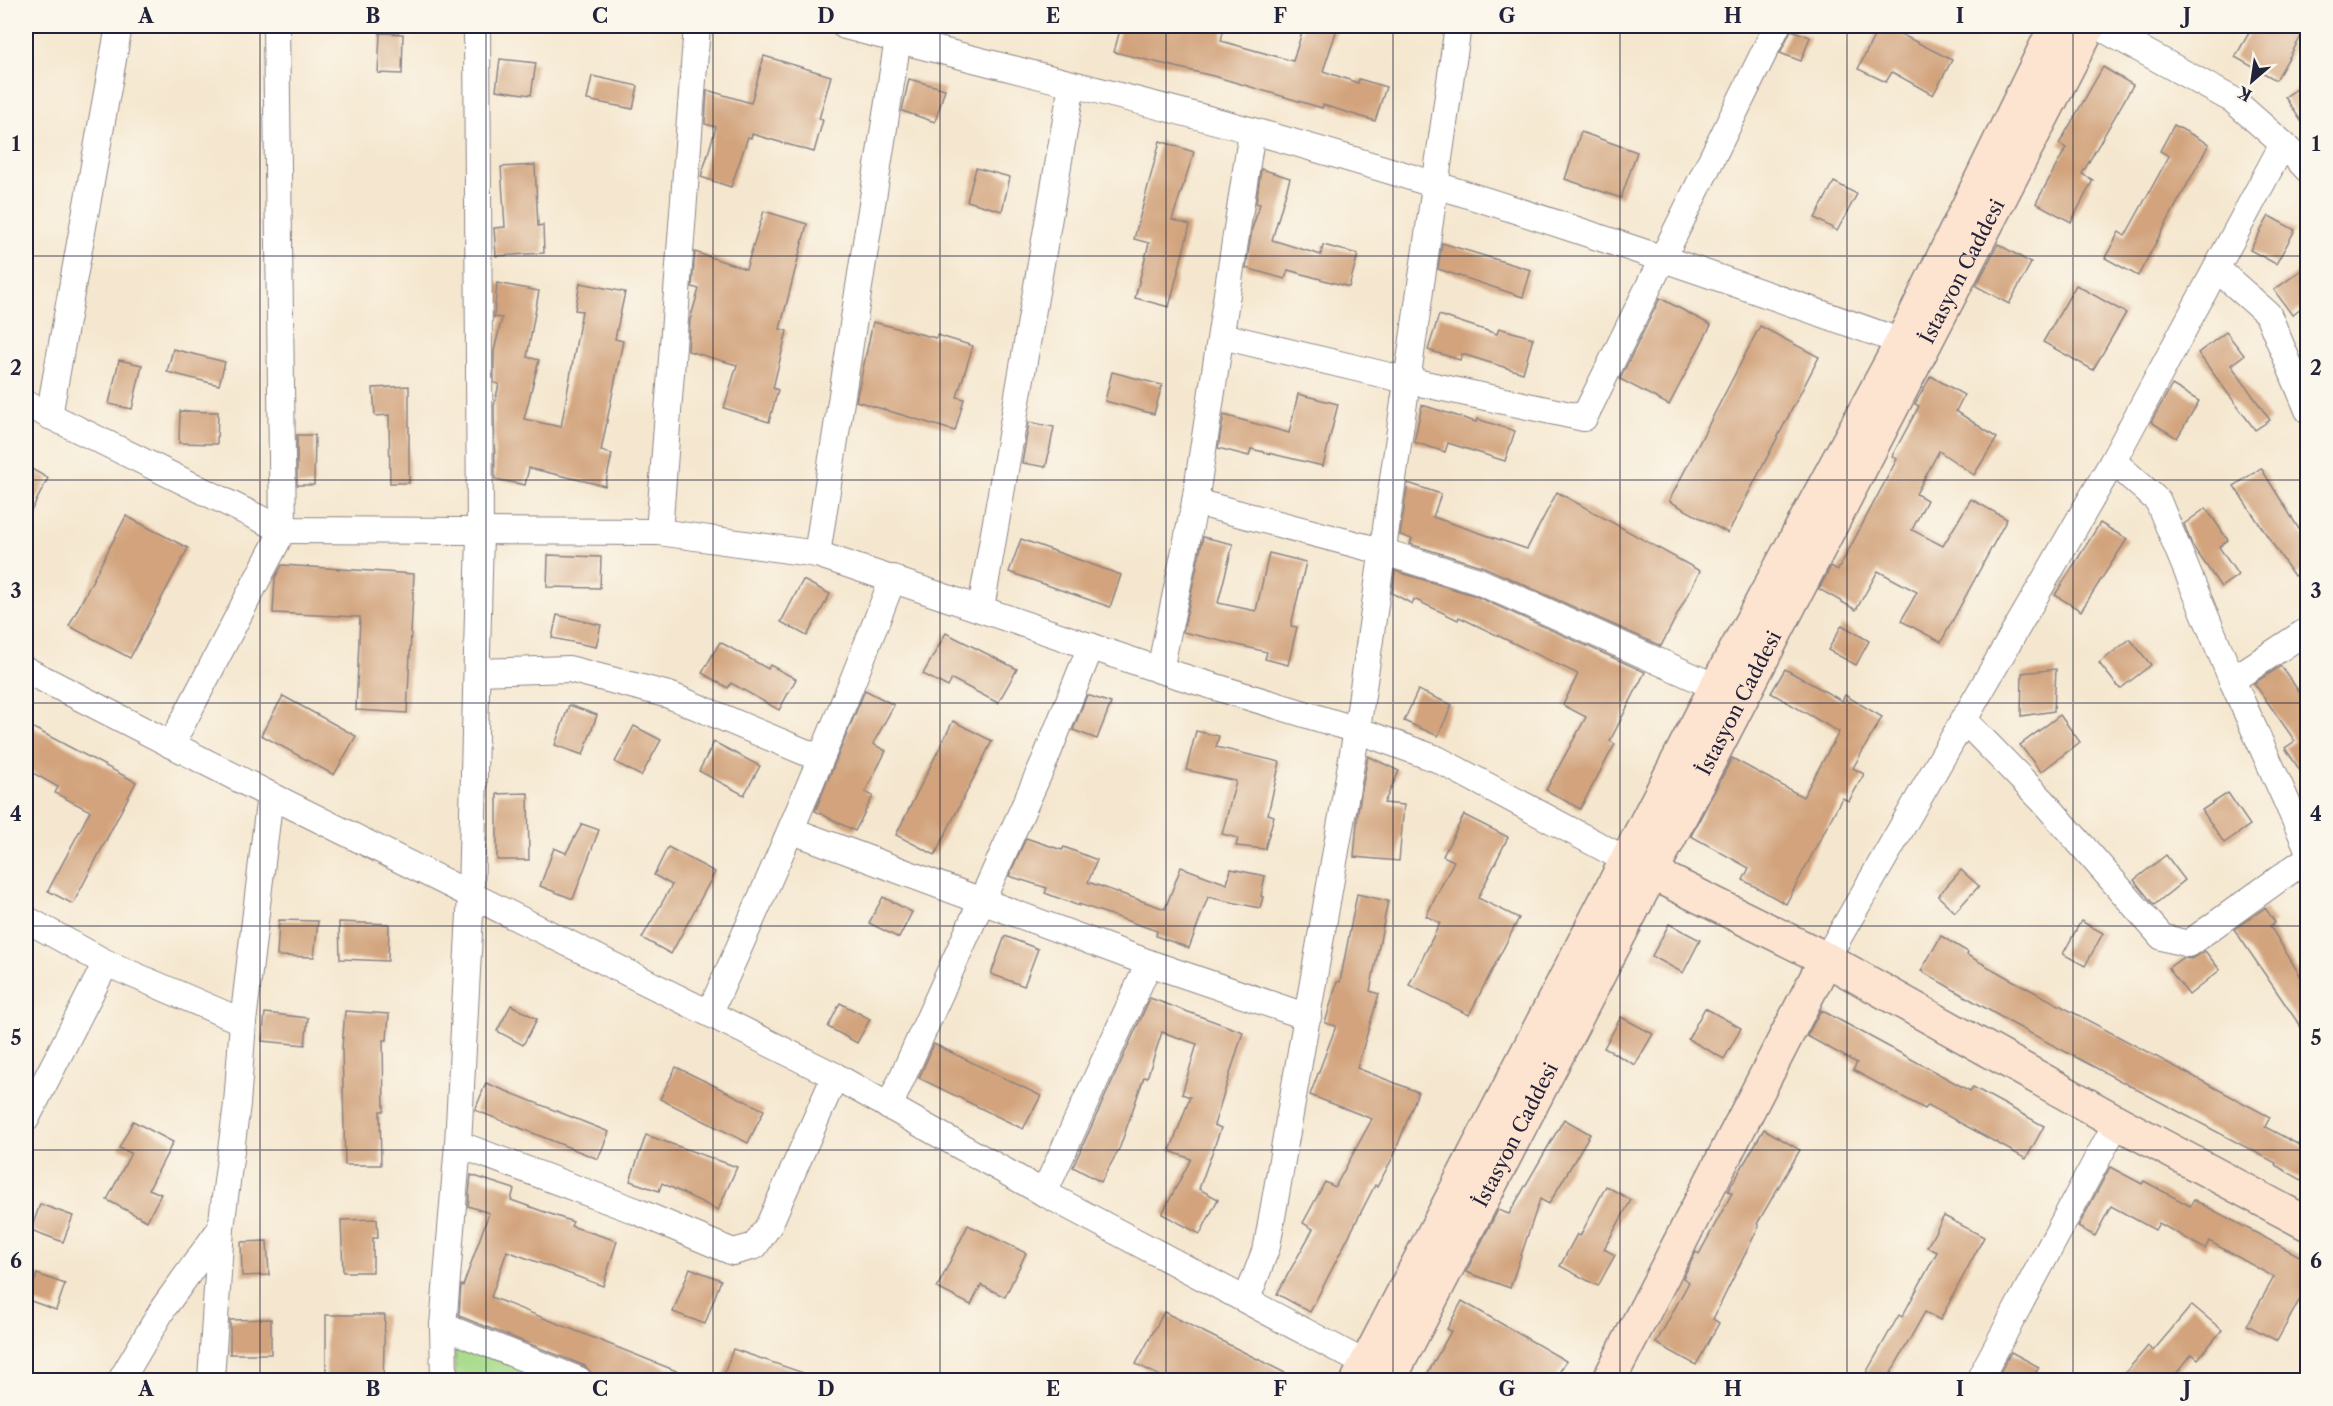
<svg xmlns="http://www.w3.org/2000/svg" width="2333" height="1406" viewBox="0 0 2333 1406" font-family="'Libre Caslon Text',serif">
<rect width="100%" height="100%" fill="#fbf7ec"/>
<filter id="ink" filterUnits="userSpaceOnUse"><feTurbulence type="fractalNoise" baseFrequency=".0167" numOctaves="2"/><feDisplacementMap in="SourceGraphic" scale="12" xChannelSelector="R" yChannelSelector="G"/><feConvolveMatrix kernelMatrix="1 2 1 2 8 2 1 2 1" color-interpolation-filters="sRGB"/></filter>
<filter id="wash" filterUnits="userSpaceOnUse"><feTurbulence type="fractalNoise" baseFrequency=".008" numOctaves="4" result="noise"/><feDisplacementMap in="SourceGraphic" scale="24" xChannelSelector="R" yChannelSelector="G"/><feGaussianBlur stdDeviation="1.35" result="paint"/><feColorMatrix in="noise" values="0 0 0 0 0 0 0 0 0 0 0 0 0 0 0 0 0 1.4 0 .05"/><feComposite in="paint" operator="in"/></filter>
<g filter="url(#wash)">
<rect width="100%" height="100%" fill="#f5e7cf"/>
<path fill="#a9dc8c" stroke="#667f64" stroke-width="1.5" d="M 454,1341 L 551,1380 L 455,1380 Z"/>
<g id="blocks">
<g fill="#d2a37b">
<path d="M 1121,26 L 1224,26 L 1221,41 L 1293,61 L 1304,26 L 1338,26 L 1323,71 L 1358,83 L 1359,79 L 1386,87 L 1375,121 L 1323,105 L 1322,108 L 1217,77 L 1114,52 Z"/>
<path d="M 1879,26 L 1885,26 L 1952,60 L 1933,95 L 1892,72 L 1886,82 L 1858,69 Z"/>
<path d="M 2253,26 L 2307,26 L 2276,80 L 2235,57 Z"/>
<path d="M 1791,30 L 1810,37 L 1801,61 L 1780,53 Z"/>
<path d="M 380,33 L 403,34 L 402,74 L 378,73 Z"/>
<path d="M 764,56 L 831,76 L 819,119 L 823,120 L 814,152 L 752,134 L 751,138 L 748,137 L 731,187 L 701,177 L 716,127 L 705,124 L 707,90 L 751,103 Z"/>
<path d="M 500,59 L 536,63 L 531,95 L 496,90 Z"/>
<path d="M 2103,67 L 2133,85 L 2082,174 L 2093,180 L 2071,222 L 2036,203 L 2066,148 L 2059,144 Z"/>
<path d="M 592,76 L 638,86 L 633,109 L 587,100 Z"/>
<path d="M 909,79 L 945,89 L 935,122 L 902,111 Z"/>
<path d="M 2307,82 L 2307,130 L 2285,97 Z"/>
<path d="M 2174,125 L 2209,144 L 2138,276 L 2105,258 L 2119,232 L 2125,236 L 2169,156 L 2160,151 Z"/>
<path d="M 1581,132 L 1637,152 L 1621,198 L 1565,179 Z"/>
<path d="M 1160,141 L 1194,152 L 1172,220 L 1190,225 L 1169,307 L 1135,298 L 1149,243 L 1134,239 Z"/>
<path d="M 535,165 L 538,226 L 543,225 L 544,253 L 496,256 L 494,228 L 505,227 L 501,167 Z"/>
<path d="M 976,168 L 1010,177 L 1002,211 L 967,201 Z"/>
<path d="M 1261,169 L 1290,178 L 1272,240 L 1321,255 L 1323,245 L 1358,254 L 1349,287 L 1288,270 L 1285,279 L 1246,268 L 1252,229 L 1260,204 L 1256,203 Z"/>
<path d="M 1834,182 L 1857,194 L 1837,231 L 1815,218 Z"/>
<path d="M 764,211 L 807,224 L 780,329 L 787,331 L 773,388 L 778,390 L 769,422 L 724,408 L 737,365 L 688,351 L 690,320 L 699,289 L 692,287 L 695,252 L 746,269 Z"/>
<path d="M 2269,216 L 2295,230 L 2276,264 L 2250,250 Z"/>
<path d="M 1442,243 L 1531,270 L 1523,297 L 1438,269 Z"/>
<path d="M 1998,244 L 2031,263 L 2009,304 L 1976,286 Z"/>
<path d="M 2307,266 L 2307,303 L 2292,315 L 2274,290 Z"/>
<path d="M 497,283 L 539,291 L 527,357 L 539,360 L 524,419 L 561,427 L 582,311 L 575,310 L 580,283 L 625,292 L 615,339 L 623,341 L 601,451 L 612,454 L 605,486 L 529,468 L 525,485 L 495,479 L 494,406 L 499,384 L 494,383 L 494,351 L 502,318 L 494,317 Z"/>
<path d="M 2076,285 L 2126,313 L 2093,370 L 2043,342 Z"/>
<path d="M 1660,298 L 1711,325 L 1669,405 L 1620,379 Z"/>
<path d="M 1439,315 L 1497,334 L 1499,328 L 1533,338 L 1523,373 L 1462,354 L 1460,360 L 1428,350 Z"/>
<path d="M 873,322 L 936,338 L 937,335 L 973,346 L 957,397 L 964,399 L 955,431 L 856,401 Z"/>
<path d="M 1760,326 L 1819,357 L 1728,533 L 1669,501 Z"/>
<path d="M 2226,332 L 2244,355 L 2231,365 L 2270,420 L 2255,430 L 2198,353 Z"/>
<path d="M 173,349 L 225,362 L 219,385 L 167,372 Z"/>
<path d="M 119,360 L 142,365 L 132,409 L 109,404 Z"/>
<path d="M 1112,372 L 1162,385 L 1154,414 L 1105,401 Z"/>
<path d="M 1931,376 L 1964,395 L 1956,411 L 1997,438 L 1974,475 L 1939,451 L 1916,494 L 1927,500 L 1912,530 L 1943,546 L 1971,499 L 2007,519 L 1941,642 L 1901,621 L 1917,592 L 1878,571 L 1856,610 L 1819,589 L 1831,566 L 1838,570 L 1897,459 L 1892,456 L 1919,406 L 1915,404 Z"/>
<path d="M 2172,385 L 2199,401 L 2177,438 L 2151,422 Z"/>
<path d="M 409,386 L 409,483 L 390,483 L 389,415 L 375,416 L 373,388 Z"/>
<path d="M 1298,394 L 1338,404 L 1323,466 L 1251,449 L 1249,456 L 1218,448 L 1224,415 L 1289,433 Z"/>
<path d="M 1422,405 L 1476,422 L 1477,419 L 1515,431 L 1505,461 L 1448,443 L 1445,452 L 1414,442 Z"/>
<path d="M 180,411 L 218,412 L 217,444 L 179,443 Z"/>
<path d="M 1029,422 L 1054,427 L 1046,467 L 1022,463 Z"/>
<path d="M 297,435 L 315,435 L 314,485 L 297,485 Z"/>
<path d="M 26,466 L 48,478 L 26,521 Z"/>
<path d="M 2261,468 L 2307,542 L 2307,567 L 2294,576 L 2234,486 Z"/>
<path d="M 1408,483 L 1441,494 L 1433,517 L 1527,549 L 1557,492 L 1700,571 L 1661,646 L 1484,567 L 1410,544 L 1412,539 L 1400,535 Z"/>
<path d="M 2206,508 L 2228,540 L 2219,547 L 2238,575 L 2221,587 L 2192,545 L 2184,524 Z"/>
<path d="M 126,516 L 188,548 L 130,658 L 69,626 Z"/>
<path d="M 2100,523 L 2127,539 L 2081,611 L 2055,595 Z"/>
<path d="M 1203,537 L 1233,544 L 1218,603 L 1256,611 L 1269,553 L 1306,562 L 1291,626 L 1297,627 L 1288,665 L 1265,659 L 1267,652 L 1183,632 Z"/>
<path d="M 1021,539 L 1121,575 L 1110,607 L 1009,572 Z"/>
<path d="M 548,555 L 601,557 L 600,588 L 547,587 Z"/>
<path d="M 282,565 L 414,574 L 407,713 L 356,710 L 360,617 L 273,613 L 275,578 Z"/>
<path d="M 1395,571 L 1473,595 L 1645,672 L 1610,741 L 1615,744 L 1580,809 L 1546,790 L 1586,717 L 1563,705 L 1578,674 L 1459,617 L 1458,620 L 1414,599 L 1412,604 L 1392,593 Z"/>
<path d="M 803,580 L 830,594 L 807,636 L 781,622 Z"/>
<path d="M 557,615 L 601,625 L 596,647 L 552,638 Z"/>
<path d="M 1842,625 L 1869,641 L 1856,665 L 1828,650 Z"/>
<path d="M 946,633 L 1017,669 L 998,703 L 952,679 L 948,687 L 923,674 Z"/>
<path d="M 2130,639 L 2151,665 L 2120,689 L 2099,663 Z"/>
<path d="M 720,642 L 768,669 L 770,665 L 796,679 L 779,710 L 731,683 L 728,688 L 702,673 Z"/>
<path d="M 2281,666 L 2307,703 L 2307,781 L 2285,748 L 2295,741 L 2254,683 Z"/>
<path d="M 1785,669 L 1842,701 L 1845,695 L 1882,717 L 1853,768 L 1864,774 L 1849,801 L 1842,798 L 1786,904 L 1743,880 L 1749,868 L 1691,836 L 1732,758 L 1803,797 L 1839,732 L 1771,693 Z"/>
<path d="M 2056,669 L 2054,711 L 2021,716 L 2022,673 Z"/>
<path d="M 865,690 L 894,705 L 873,744 L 886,751 L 865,792 L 873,796 L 855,831 L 815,811 Z"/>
<path d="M 1418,690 L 1452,705 L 1438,736 L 1404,721 Z"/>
<path d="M 1087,695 L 1111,703 L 1097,739 L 1073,730 Z"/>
<path d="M 283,696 L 356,736 L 334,775 L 261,735 Z"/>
<path d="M 569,705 L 597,715 L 583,755 L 555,745 Z"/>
<path d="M 2060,715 L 2080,742 L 2041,772 L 2020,745 Z"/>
<path d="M 953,721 L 992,741 L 935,855 L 896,835 Z"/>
<path d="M 26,724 L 136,782 L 73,904 L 48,891 L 90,811 L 55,793 L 58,787 L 26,769 Z"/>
<path d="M 634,726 L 661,740 L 641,776 L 615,762 Z"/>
<path d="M 1196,731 L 1219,736 L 1216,747 L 1280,762 L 1268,814 L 1274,816 L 1265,849 L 1236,846 L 1238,838 L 1222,834 L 1236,781 L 1186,770 Z"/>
<path d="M 714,742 L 760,766 L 744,795 L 699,771 Z"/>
<path d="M 1368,756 L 1399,771 L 1384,803 L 1404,805 L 1399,861 L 1354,857 L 1358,811 Z"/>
<path d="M 528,793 L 529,860 L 497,860 L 497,794 Z"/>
<path d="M 2228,793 L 2250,825 L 2224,843 L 2202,810 Z"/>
<path d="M 1464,815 L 1508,837 L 1478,898 L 1519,918 L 1469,1015 L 1409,985 L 1440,923 L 1426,916 L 1454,861 L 1443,856 Z"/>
<path d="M 582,824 L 599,830 L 573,899 L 540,886 L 554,848 L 566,853 Z"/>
<path d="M 1026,838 L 1062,850 L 1064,847 L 1097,860 L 1088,882 L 1165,909 L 1181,867 L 1227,884 L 1231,869 L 1265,876 L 1261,896 L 1263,897 L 1260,908 L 1208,897 L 1189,948 L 1156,936 L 1157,931 L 1079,904 L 1079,906 L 1045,893 L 1047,888 L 1009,876 Z"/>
<path d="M 668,847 L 715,872 L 671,954 L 642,938 L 672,885 L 654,875 Z"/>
<path d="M 2166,855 L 2185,880 L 2154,905 L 2134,880 Z"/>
<path d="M 1961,870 L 1979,886 L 1955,912 L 1938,896 Z"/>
<path d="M 1357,894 L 1388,901 L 1370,991 L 1379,994 L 1357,1068 L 1418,1092 L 1394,1155 L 1377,1187 L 1375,1185 L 1310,1312 L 1277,1294 L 1313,1229 L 1303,1223 L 1325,1182 L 1335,1187 L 1372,1119 L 1310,1095 L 1336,1026 L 1325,1023 L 1337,982 L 1340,982 Z"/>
<path d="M 883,897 L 912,912 L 899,938 L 869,923 Z"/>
<path d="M 2265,908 L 2275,922 L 2270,926 L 2307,987 L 2307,1036 L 2234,929 Z"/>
<path d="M 279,920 L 318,921 L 314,957 L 277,956 Z"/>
<path d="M 2081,921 L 2103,933 L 2085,966 L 2063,954 Z"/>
<path d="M 339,922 L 389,924 L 388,961 L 340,959 Z"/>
<path d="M 1669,924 L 1700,940 L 1683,973 L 1652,956 Z"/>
<path d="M 1005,936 L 1038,949 L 1024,986 L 991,974 Z"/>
<path d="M 1941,936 L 1968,952 L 1967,955 L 2010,979 L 2270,1117 L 2265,1127 L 2307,1149 L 2307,1183 L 2275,1165 L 2276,1163 L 2013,1024 L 1921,971 Z"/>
<path d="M 2205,951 L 2220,970 L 2189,995 L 2168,968 L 2182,958 L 2191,959 Z"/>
<path d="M 1150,998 L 1243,1032 L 1214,1125 L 1221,1128 L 1199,1189 L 1218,1199 L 1200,1234 L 1162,1214 L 1191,1159 L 1170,1151 L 1190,1097 L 1182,1094 L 1197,1044 L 1162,1032 L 1147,1078 L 1144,1077 L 1120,1147 L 1101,1182 L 1073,1167 Z"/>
<path d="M 840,1003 L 870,1019 L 857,1043 L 828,1027 Z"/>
<path d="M 511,1005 L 537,1019 L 523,1045 L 497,1031 Z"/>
<path d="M 1705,1008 L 1741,1028 L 1724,1059 L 1688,1039 Z"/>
<path d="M 1821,1010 L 1970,1091 L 1973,1087 L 2044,1126 L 2026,1159 L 1928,1105 L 1925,1109 L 1853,1070 L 1857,1063 L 1807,1036 Z"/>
<path d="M 345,1011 L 389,1014 L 387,1040 L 383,1040 L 384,1111 L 380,1111 L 381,1165 L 345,1165 L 342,1048 Z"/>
<path d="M 265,1013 L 308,1018 L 305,1045 L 262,1041 Z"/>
<path d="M 1621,1017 L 1653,1034 L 1635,1065 L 1604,1048 Z"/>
<path d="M 934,1044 L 1041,1096 L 1023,1129 L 919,1078 Z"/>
<path d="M 676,1067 L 764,1110 L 748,1143 L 660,1099 Z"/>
<path d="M 486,1083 L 609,1132 L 598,1159 L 475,1110 Z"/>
<path d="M 1564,1119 L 1590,1134 L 1549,1204 L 1540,1199 L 1510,1288 L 1466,1272 L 1498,1210 L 1509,1214 Z"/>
<path d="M 133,1121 L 173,1142 L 149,1189 L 161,1194 L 147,1221 L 107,1200 L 131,1153 L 119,1148 Z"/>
<path d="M 1764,1129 L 1800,1150 L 1757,1224 L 1759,1226 L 1713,1319 L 1719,1323 L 1696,1365 L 1656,1343 L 1689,1282 L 1683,1278 L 1696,1252 L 1699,1254 L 1732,1193 L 1728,1191 Z"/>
<path d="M 646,1135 L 737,1167 L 718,1210 L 662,1183 L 659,1191 L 630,1181 Z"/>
<path d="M 2110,1167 L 2142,1184 L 2144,1181 L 2190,1206 L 2194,1200 L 2307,1260 L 2307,1286 L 2277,1341 L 2247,1325 L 2274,1277 L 2209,1241 L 2205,1249 L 2159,1223 L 2155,1230 L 2111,1206 L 2095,1236 L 2078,1227 Z"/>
<path d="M 471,1175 L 514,1189 L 511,1200 L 573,1222 L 571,1226 L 617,1241 L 603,1286 L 507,1251 L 491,1297 L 699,1380 L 609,1380 L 592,1374 L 585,1366 L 459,1316 L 461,1285 L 463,1286 L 489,1213 L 468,1206 Z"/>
<path d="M 1606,1186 L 1631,1200 L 1604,1249 L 1615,1255 L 1598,1286 L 1560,1266 L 1577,1234 L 1580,1236 Z"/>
<path d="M 40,1204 L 73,1216 L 63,1242 L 31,1230 Z"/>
<path d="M 1944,1216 L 1984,1237 L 1940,1320 L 1925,1312 L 1887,1380 L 1862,1380 L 1899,1315 L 1902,1317 L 1937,1252 L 1927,1247 Z"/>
<path d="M 377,1219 L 378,1238 L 373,1238 L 373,1272 L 343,1272 L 341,1220 Z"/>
<path d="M 968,1225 L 1026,1253 L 1005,1297 L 981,1285 L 971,1305 L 937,1288 Z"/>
<path d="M 267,1241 L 269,1275 L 242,1276 L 241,1242 Z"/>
<path d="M 690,1268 L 721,1280 L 705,1324 L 673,1312 Z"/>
<path d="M 37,1274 L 65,1284 L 56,1310 L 28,1300 Z"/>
<path d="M 1462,1301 L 1566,1361 L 1555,1380 L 1424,1380 L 1451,1331 L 1447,1329 Z"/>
<path d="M 2192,1305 L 2222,1330 L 2198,1359 L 2192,1354 L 2171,1380 L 2119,1380 L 2148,1346 L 2153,1351 Z"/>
<path d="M 1164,1312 L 1299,1380 L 1168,1380 L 1136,1364 Z"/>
<path d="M 326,1315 L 385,1315 L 383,1380 L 326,1380 Z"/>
<path d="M 271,1319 L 271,1354 L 230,1354 L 230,1320 Z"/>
<path d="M 733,1349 L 815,1377 L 815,1380 L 722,1380 Z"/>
<path d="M 2011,1352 L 2039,1367 L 2031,1380 L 2002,1380 L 1997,1378 Z"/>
</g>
</g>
</g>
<g filter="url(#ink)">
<use href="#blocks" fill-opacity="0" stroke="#8c8485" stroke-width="1.5"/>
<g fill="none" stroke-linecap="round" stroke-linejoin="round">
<g stroke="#8c8485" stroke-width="28">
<g id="street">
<path d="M 845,26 C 981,62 1118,94 1253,131 C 1472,192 1688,266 1902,342"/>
<path d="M 2283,144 L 2308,170"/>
<path d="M 2217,269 L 2268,314 L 2308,410"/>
<path d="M 1222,336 L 1406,380 L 1584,418 L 1777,26"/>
<path d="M 26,404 L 283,530 L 659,532 L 817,554 L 1160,670 L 1357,730 L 1437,759 L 1628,861"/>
<path d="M 49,416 L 119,26"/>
<path d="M 2113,461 L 2158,501 L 2232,680 L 2308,849"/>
<path d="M 1195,502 L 1381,551 L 1478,581 L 1716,687"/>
<path d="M 659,532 L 697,26"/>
<path d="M 817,554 L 900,26"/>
<path d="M 981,608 L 1072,85"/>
<path d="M 26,670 L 270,795 L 835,1076 L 1044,1193 L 1366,1364"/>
<path d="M 1160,670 L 1195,502 L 1252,131"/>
<path d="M 477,672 L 569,669 L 669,695 L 819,758"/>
<path d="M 2232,680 L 2308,630"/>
<path d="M 1963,719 L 2043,801 L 2162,937 L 2188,944 L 2308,858"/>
<path d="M 171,745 L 283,530 L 276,26"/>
<path d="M 793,831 L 1149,963 L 1308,1017"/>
<path d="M 26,919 L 106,963 L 243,1022"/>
<path d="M 1826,959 L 2113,461 L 2283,144 L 2233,100 L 2098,26"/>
<path d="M 710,1012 C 775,869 837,725 893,578"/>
<path d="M 889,1107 L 1045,760 L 1091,646"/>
<path d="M 26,1119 L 106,963"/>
<path d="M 458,1144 L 636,1211 L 733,1252 L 755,1246 L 769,1225 L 835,1076"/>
<path d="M 1044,1193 L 1149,963"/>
<path d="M 1247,1299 L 1267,1246 L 1357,730 L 1458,26"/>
<path d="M 443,1326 L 579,1380"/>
<path d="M 121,1380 L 164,1307 L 221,1228"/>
<path d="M 211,1380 L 221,1228 L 237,1104 L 243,1022 L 270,795"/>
<path d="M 444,1380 L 443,1326 L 458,1144 L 471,894 L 480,533 L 477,26"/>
<path d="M 1979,1380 L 2117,1122"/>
</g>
</g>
<g stroke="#8c8485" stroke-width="36">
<g id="secondary">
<path d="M 1632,863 L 1826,959 L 2117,1122 L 2308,1224"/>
<path d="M 1358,1380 L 1716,687 L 1902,342 L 2056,26"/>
<path id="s1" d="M 1389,1380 L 2089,26"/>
<path d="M 1609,1380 L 1826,959"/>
</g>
</g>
<use href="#street" stroke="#fff" stroke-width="26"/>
<use href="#secondary" stroke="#fde4d0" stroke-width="33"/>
</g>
</g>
<path fill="none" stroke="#22223b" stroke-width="1.5" stroke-opacity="0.55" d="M 260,26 L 260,1380M 486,26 L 486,1380M 713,26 L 713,1380M 940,26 L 940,1380M 1166,26 L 1166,1380M 1393,26 L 1393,1380M 1620,26 L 1620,1380M 1847,26 L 1847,1380M 2073,26 L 2073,1380M 26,256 L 2308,256M 26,480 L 2308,480M 26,703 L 2308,703M 26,926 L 2308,926M 26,1150 L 2308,1150"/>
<g text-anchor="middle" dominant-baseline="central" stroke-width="4.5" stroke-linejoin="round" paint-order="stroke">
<g font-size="20" fill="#22223b" stroke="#fbf7ec">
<text stroke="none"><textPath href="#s1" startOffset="1248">İstasyon Caddesi</textPath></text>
<text stroke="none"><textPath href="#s1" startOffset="762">İstasyon Caddesi</textPath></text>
<text stroke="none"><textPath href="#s1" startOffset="276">İstasyon Caddesi</textPath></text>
</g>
</g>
<rect width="2333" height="1406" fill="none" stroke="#fbf7ec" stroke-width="66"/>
<g transform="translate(2252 81) rotate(209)" stroke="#fbf7ec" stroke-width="4.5" paint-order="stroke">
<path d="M0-4.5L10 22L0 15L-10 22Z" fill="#22223b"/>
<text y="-9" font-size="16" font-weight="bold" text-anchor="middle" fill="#22223b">K</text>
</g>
<rect x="33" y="33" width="2267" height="1340" fill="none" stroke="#22223b" stroke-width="2"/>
<g font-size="20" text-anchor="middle" font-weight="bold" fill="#22223b">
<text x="146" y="23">A</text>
<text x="373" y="23">B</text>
<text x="600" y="23">C</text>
<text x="826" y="23">D</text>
<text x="1053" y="23">E</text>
<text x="1280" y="23">F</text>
<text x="1507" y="23">G</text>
<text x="1733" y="23">H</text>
<text x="1960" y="23">I</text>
<text x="2187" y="23">J</text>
<text x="16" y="151">1</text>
<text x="2316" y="151">1</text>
<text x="16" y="375">2</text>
<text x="2316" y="375">2</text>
<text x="16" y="598">3</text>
<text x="2316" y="598">3</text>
<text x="16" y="821">4</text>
<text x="2316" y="821">4</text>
<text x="16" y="1045">5</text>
<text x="2316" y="1045">5</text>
<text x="16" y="1268">6</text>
<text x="2316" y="1268">6</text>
<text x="146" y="1396">A</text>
<text x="373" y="1396">B</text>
<text x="600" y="1396">C</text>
<text x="826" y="1396">D</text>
<text x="1053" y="1396">E</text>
<text x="1280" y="1396">F</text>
<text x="1507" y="1396">G</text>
<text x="1733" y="1396">H</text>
<text x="1960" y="1396">I</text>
<text x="2187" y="1396">J</text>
</g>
</svg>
